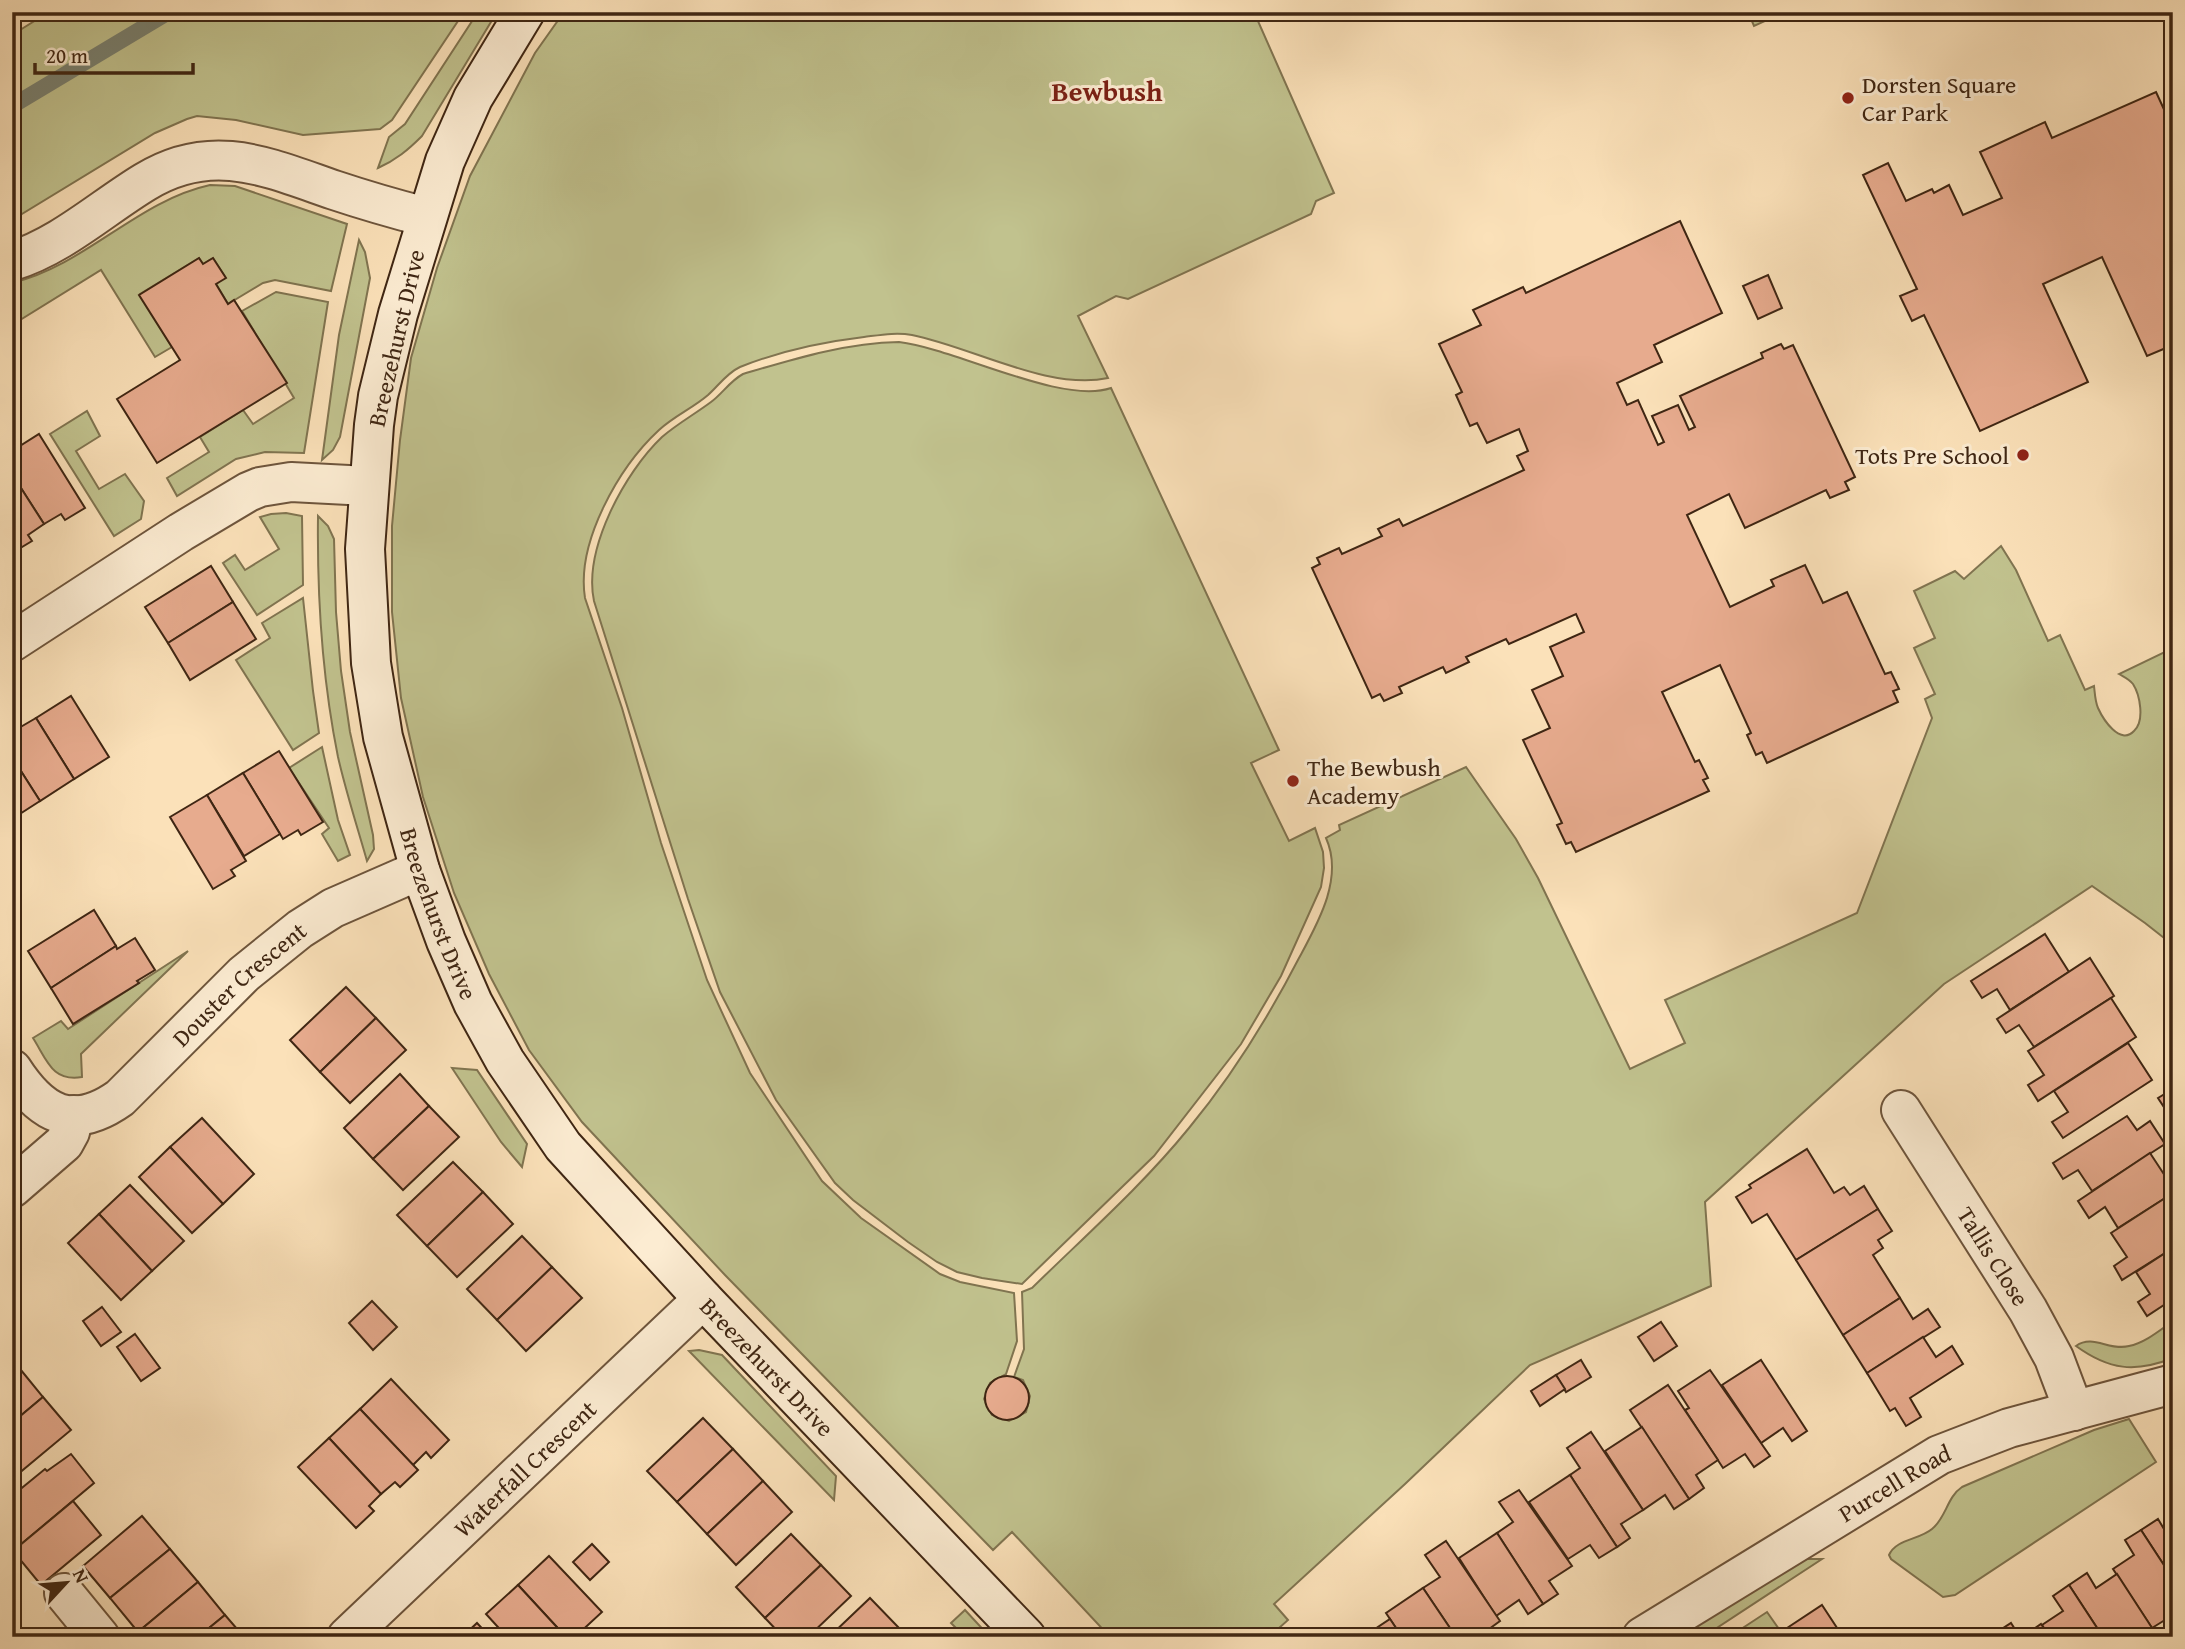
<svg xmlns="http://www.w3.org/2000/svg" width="2185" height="1649" viewBox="0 0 2185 1649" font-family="'Gentium Book Plus',serif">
<rect width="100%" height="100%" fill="#fbe1b9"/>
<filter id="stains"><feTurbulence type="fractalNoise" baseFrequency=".00286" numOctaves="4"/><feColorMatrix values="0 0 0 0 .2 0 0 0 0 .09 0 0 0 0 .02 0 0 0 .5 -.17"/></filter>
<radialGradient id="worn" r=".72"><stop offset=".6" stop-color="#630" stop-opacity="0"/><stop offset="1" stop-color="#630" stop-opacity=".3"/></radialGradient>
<g fill="#c1c28e" stroke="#807450" stroke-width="2">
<path d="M 49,12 L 464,12 L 392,120 L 380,129 L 303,135 L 236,120 L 197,116 L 187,119 L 155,133 L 12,220 L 12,35 Z"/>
<path d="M 478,12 L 497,12 L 422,136 C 408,150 396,160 378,168 L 389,137 L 405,124 Z"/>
<path d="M 564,12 L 1254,12 L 1334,193 L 1316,201 L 1311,214 L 1128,299 L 1116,296 L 1078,316 L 1108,378 C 1049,391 972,347 912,335 C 896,332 880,335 864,337 C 822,342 780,351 740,367 C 727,373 719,385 708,395 C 693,408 674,416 659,430 C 619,467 576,542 585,598 L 622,708 L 661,843 L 707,980 L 750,1073 L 822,1181 L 861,1218 L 940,1274 L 960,1282 L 1014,1293 L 1017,1341 L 1006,1374 L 990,1383 L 984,1399 L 992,1415 L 1009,1421 L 1026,1412 L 1030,1396 L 1023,1380 L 1014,1377 L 1024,1349 L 1022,1292 L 1032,1288 C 1085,1236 1142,1186 1189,1128 C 1232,1076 1268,1018 1299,958 C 1318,923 1344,878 1326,838 L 1340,830 L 1339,825 L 1466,767 L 1516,839 L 1538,878 L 1630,1069 L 1685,1043 L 1665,1000 L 1857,913 L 1932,718 L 1925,699 L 1935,694 L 1914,648 L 1935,638 L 1914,591 L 1955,571 L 1964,579 L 2001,546 L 2016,570 L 2048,641 L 2060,635 L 2085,690 L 2094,686 C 2095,694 2095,701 2098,708 C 2103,719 2120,746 2134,731 C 2145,721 2140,695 2133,684 C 2129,679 2124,677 2119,674 L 2173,648 L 2173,945 L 2145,923 L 2092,886 L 1944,984 L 1705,1202 L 1711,1286 L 1530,1365 L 1405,1484 L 1274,1604 L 1288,1620 L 1269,1637 L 1110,1637 L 1012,1532 L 993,1550 L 725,1275 L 582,1122 L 529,1050 L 489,974 L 454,893 L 423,797 L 401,698 L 392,612 L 392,526 L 400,440 L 411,358 L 437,268 L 470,176 L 535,53 Z"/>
<path d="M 1748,12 L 1785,12 L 1754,26 Z"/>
<path d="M 210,185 L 235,186 L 347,224 L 331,291 L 275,280 L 263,283 L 228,304 L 216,284 L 225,277 L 213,258 L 203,264 L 199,258 L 140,294 L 172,347 L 155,357 L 101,270 L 12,325 L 12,283 C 86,265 137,201 210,185 Z"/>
<path d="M 359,240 L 365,252 L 370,278 L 340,437 L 333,450 L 322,460 L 339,335 Z"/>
<path d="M 276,292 L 328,302 L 304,453 L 265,452 L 236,459 L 177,496 L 167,478 L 209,452 L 200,437 L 243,410 L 253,424 L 294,398 L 242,311 Z"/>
<path d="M 899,342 C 957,349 1061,405 1111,388 L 1279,750 L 1251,763 L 1289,841 L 1315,828 L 1323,852 L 1324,868 L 1321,887 L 1281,976 L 1241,1044 L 1154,1156 L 1022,1284 L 982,1278 L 957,1272 L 937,1262 L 908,1242 L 853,1200 L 835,1183 L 776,1100 L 720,992 L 688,899 L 594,601 C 583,549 625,472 662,437 C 677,424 695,414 711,402 C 722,394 730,381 743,374 C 794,359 845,343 899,342 Z"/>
<path d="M 87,411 L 100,436 L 76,451 L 99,489 L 125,474 L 144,501 L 141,519 L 114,536 L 50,434 Z"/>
<path d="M 286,513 L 302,516 L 303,585 L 257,615 L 223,563 L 235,555 L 245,570 L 279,549 L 260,517 L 271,514 Z"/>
<path d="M 318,516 L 328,526 L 334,539 L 336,612 L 341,671 L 350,732 L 373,835 L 374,849 L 367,861 C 357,826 346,792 338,757 C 322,678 317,596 318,516 Z"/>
<path d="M 303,598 L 313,691 L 319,733 L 293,750 L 236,660 L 270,638 L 262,623 Z"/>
<path d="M 322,747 L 338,820 L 350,855 L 338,861 L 322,834 L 329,828 L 289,768 Z"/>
<path d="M 188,951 L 81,1054 L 82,1077 C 52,1082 47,1060 33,1038 L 61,1021 L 68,1029 Z"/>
<path d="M 452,1068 L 477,1070 L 527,1144 L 522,1167 L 501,1142 Z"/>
<path d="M 2173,1321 L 2173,1358 C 2135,1373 2109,1370 2076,1346 C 2093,1334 2109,1351 2129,1346 C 2145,1343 2160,1330 2173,1321 Z"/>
<path d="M 699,1350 L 722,1355 L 836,1476 L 834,1500 L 689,1351 Z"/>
<path d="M 2129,1419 L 2156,1462 L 1955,1595 L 1943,1597 L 1891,1559 L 1889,1555 C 1896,1539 1919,1540 1932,1529 C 1946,1518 1947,1497 1962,1487 L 2094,1430 Z"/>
<path d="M 1804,1559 L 1822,1559 L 1703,1637 L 1673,1637 Z"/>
<path d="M 965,1610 L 990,1637 L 965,1637 L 951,1623 Z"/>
<path d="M 1767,1612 L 1781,1632 L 1774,1637 L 1729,1637 Z"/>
</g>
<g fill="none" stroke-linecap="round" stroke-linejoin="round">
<path stroke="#798171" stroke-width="16" d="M 12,106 L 169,12"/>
</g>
<g fill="#e7ab8e" stroke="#3f2613" stroke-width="2">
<path d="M 1624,12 L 1644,12 L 1627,20 Z"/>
<path d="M 2156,92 L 2173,129 L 2173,345 L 2147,356 L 2102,257 L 2043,284 L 2088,382 L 1980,431 L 1924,315 L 1912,321 L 1900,296 L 1917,289 L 1863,175 L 1888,163 L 1906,201 L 1932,189 L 1934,193 L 1949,185 L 1963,215 L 2002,198 L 1980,152 L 2045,122 L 2052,138 Z"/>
<path d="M 1680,221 L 1722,313 L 1654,345 L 1662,362 L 1617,383 L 1627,405 L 1638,400 L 1658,445 L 1664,442 L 1652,416 L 1678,405 L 1689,430 L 1695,427 L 1680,396 L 1763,358 L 1761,353 L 1781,344 L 1784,349 L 1793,345 L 1855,477 L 1845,482 L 1849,490 L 1830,498 L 1826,490 L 1745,528 L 1729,494 L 1687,515 L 1730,607 L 1774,586 L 1771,580 L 1805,565 L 1823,603 L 1847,592 L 1885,674 L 1891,672 L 1899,689 L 1893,691 L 1898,702 L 1767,763 L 1762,752 L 1756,755 L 1747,735 L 1751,733 L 1720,665 L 1662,692 L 1695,762 L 1699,760 L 1708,778 L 1703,780 L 1709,791 L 1576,852 L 1571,842 L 1566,844 L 1557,825 L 1562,823 L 1523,740 L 1550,728 L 1532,690 L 1563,676 L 1550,647 L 1584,632 L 1576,614 L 1509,644 L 1506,639 L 1466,657 L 1469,662 L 1446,673 L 1443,667 L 1399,687 L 1402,693 L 1384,701 L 1380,694 L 1372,698 L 1312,568 L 1320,564 L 1317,558 L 1339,548 L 1342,554 L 1382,536 L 1378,529 L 1399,519 L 1403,526 L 1524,470 L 1517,456 L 1528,451 L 1519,429 L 1487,443 L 1477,423 L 1470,426 L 1456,395 L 1462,392 L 1439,344 L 1481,325 L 1473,310 L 1523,287 L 1526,293 Z"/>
<path d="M 199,258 L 203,264 L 213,258 L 226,278 L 216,284 L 228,304 L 234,300 L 287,383 L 157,463 L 117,399 L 180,360 L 139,295 Z"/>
<path d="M 1768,275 L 1782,308 L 1758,319 L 1743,286 Z"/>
<path d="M 39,434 L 85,508 L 65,520 L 61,514 L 44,524 L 12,474 L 12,451 Z"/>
<path d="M 12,474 L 44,524 L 28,535 L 32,541 L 12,553 Z"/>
<path d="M 211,566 L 233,602 L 168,643 L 145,607 Z"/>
<path d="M 233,602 L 256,639 L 190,680 L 168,643 Z"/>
<path d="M 71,696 L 109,757 L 74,779 L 36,718 Z"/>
<path d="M 36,718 L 74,779 L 40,801 L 12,757 L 12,732 Z"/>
<path d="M 279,751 L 323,822 L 301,835 L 298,830 L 283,839 L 243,773 Z"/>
<path d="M 12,757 L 40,801 L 12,819 Z"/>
<path d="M 243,773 L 280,834 L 244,856 L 207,795 Z"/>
<path d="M 207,795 L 246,861 L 231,870 L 235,876 L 213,889 L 170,817 Z"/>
<path d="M 94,910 L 116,946 L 51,988 L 28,951 Z"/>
<path d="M 2045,934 L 2069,972 L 2010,1010 L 1997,989 L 1982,998 L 1971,981 Z"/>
<path d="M 135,938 L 155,970 L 137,981 L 139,983 L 73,1024 L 51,988 L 116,946 L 117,949 Z"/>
<path d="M 2090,958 L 2114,996 L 2034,1047 L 2019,1025 L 2006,1033 L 1997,1019 Z"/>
<path d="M 346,987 L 376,1018 L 320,1072 L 290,1040 Z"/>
<path d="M 2111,998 L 2136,1037 L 2038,1101 L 2028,1085 L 2044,1075 L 2028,1051 Z"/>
<path d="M 376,1018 L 406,1050 L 350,1103 L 320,1072 Z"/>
<path d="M 2128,1043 L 2152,1080 L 2063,1138 L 2052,1122 L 2068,1112 L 2054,1091 Z"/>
<path d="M 400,1074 L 429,1106 L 373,1159 L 344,1128 Z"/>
<path d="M 2173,1089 L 2173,1117 L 2171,1118 L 2158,1098 Z"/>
<path d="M 429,1106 L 459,1137 L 403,1190 L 373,1159 Z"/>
<path d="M 2127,1116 L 2137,1130 L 2150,1121 L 2165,1144 L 2092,1191 L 2078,1170 L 2063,1179 L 2053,1163 Z"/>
<path d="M 202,1118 L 254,1174 L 223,1204 L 170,1147 Z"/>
<path d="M 170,1147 L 223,1204 L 192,1233 L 139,1177 Z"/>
<path d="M 1807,1149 L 1834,1193 L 1844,1187 L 1850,1195 L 1864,1186 L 1878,1209 L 1796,1260 L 1767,1214 L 1752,1223 L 1736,1197 L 1751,1188 L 1749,1185 Z"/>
<path d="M 2150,1153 L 2173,1188 L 2173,1193 L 2118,1228 L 2105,1207 L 2089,1218 L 2078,1201 Z"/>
<path d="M 453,1162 L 483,1192 L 427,1246 L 397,1215 Z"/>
<path d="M 130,1185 L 184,1241 L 152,1271 L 99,1214 Z"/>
<path d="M 483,1192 L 513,1224 L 457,1277 L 427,1246 Z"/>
<path d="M 2173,1193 L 2173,1248 L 2122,1280 L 2114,1266 L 2127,1257 L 2111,1233 Z"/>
<path d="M 1878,1209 L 1892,1231 L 1878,1240 L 1883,1248 L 1873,1255 L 1900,1298 L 1843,1335 L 1796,1260 Z"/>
<path d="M 99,1214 L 152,1271 L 121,1300 L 68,1243 Z"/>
<path d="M 522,1236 L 552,1267 L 497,1320 L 467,1289 Z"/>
<path d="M 2173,1248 L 2173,1299 L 2147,1316 L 2138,1302 L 2150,1294 L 2136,1272 Z"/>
<path d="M 552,1267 L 582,1298 L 526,1351 L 497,1320 Z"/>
<path d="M 1900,1298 L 1913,1319 L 1928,1309 L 1940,1327 L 1867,1373 L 1843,1335 Z"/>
<path d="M 372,1301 L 397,1327 L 373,1350 L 349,1323 Z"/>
<path d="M 102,1307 L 121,1332 L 101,1346 L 83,1321 Z"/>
<path d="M 1661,1322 L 1677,1346 L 1654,1361 L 1638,1337 Z"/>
<path d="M 135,1334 L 160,1368 L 141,1381 L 117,1347 Z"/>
<path d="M 1923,1337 L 1936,1357 L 1952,1346 L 1963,1364 L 1910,1398 L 1921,1417 L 1906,1426 L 1895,1408 L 1890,1411 L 1867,1373 Z"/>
<path d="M 1581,1360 L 1591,1377 L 1566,1392 L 1556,1375 Z"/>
<path d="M 1761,1360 L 1807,1431 L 1792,1441 L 1783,1428 L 1761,1443 L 1722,1385 Z"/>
<path d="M 16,1364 L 43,1397 L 12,1423 L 12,1367 Z"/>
<path d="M 1710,1370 L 1770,1456 L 1754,1467 L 1745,1454 L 1723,1468 L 1685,1410 L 1689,1408 L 1678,1391 Z"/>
<path d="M 1556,1375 L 1565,1389 L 1540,1406 L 1531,1391 Z"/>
<circle cx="1007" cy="1398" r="22"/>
<path d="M 391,1379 L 449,1440 L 431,1458 L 426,1452 L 413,1465 L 360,1409 Z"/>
<path d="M 1668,1385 L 1718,1460 L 1696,1475 L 1704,1488 L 1689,1499 L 1630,1410 Z"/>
<path d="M 43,1397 L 71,1430 L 12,1479 L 12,1423 Z"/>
<path d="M 360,1409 L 418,1470 L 400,1487 L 395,1482 L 381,1494 L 329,1438 Z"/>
<path d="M 703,1418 L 733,1449 L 677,1502 L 647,1471 Z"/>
<path d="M 1642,1427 L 1689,1499 L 1674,1509 L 1665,1495 L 1643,1510 L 1605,1451 Z"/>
<path d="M 1591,1432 L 1643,1510 L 1621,1524 L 1630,1538 L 1617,1547 L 1570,1475 L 1580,1468 L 1567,1448 Z"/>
<path d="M 329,1438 L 381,1494 L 369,1506 L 374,1511 L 356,1528 L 298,1467 Z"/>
<path d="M 733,1449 L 763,1481 L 707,1534 L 677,1502 Z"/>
<path d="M 71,1454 L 94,1483 L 13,1551 L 12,1496 L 45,1469 L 47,1471 Z"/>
<path d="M 1570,1475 L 1617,1547 L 1599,1558 L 1590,1545 L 1568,1559 L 1529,1502 Z"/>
<path d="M 763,1481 L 792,1512 L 736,1565 L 707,1534 Z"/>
<path d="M 1519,1490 L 1572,1566 L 1549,1581 L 1558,1594 L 1543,1604 L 1497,1533 L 1513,1522 L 1499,1502 Z"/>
<path d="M 73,1501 L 101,1535 L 41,1585 L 13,1551 Z"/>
<path d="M 142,1516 L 170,1549 L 110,1598 L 83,1566 Z"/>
<path d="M 2158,1519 L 2167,1534 L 2173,1530 L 2173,1579 L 2141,1530 Z"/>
<path d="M 2141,1530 L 2173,1579 L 2173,1615 L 2152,1628 L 2113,1569 L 2134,1555 L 2125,1540 Z"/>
<path d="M 1497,1533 L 1543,1604 L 1528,1614 L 1519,1600 L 1496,1616 L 1459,1558 Z"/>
<path d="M 791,1534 L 821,1565 L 765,1618 L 736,1587 Z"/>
<path d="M 1446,1541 L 1500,1621 L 1478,1637 L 1456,1637 L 1423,1588 L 1440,1577 L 1425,1555 Z"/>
<path d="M 592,1544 L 609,1562 L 590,1580 L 573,1562 Z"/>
<path d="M 170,1549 L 198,1582 L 138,1632 L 110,1598 Z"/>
<path d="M 549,1556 L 602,1612 L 575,1637 L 566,1637 L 518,1585 Z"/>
<path d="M 821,1565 L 851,1596 L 808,1637 L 783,1637 L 765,1618 Z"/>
<path d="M 2087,1573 L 2096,1588 L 2117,1574 L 2156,1634 L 2153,1637 L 2103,1637 L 2069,1585 Z"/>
<path d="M 198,1582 L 225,1615 L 198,1637 L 142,1637 L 138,1632 Z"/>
<path d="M 518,1585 L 566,1637 L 507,1637 L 486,1614 Z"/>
<path d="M 2069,1585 L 2103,1637 L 2050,1637 L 2042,1625 L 2063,1611 L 2053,1596 Z"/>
<path d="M 1423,1588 L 1456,1637 L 1402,1637 L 1386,1613 Z"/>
<path d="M 870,1598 L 900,1629 L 892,1637 L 829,1637 Z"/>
<path d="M 1822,1605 L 1843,1637 L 1774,1637 L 1781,1632 Z"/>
<path d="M 225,1615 L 244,1637 L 198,1637 Z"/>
<path d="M 1390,1619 L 1402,1637 L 1363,1637 Z"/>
<path d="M 477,1623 L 490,1637 L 462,1637 Z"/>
<path d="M 2011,1623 L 2020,1637 L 1996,1637 L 1994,1634 Z"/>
<path d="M 2041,1624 L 2050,1637 L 2022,1637 Z"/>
<path d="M 900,1629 L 908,1637 L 892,1637 Z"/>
</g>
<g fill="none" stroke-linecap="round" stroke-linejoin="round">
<g stroke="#6e553c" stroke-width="42">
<g id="street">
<path d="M 12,261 C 61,246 102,208 145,182 C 212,141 267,167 334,190 C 364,200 395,209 426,217"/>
<path d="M 12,642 L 181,532 L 248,492 L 260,487 L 291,482 L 368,486"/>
<path id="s1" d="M 12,1069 C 41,1114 72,1132 120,1098 L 244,974 L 300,929 L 333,908 L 420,870"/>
<path id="s2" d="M 1901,1110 L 2028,1310 L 2054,1358 L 2074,1411"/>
<path d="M 12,1188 L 64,1143 L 70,1132 L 74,1115"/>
<path d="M 64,1593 L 100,1637"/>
<path id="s3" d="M 347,1637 L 703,1299"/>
<path id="s4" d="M 1642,1637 L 1939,1455 L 2009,1428 L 2173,1384"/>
</g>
</g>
<g stroke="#3f2613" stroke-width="42">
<g id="secondary">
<path id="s5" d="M 525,12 L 473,98 L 445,161 L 398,314 L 378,396 L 374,425 L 365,549 L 371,663 L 383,737 L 420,870 L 446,941 L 473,1003 L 505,1061 L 563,1146 L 703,1299 L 1026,1637"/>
</g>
</g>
<use href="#street" stroke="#fcecd2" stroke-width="38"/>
<use href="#secondary" stroke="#fcecd2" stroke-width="38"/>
</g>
<g fill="#8f2418" stroke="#fcecd2" stroke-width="2.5">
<circle cx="1848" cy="98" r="7"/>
<circle cx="2023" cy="455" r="7"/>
<circle cx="1293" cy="781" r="7"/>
</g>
<g text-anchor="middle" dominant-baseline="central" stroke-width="6" stroke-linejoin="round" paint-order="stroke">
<g font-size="24" fill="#3f2613" stroke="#fcecd2" text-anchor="start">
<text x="1862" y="84">Dorsten Square<tspan x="1862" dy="28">Car Park</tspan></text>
<text x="2009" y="455" text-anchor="end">Tots Pre School</text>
<text x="1307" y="767">The Bewbush<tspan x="1307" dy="28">Academy</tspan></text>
</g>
<g font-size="24" fill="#3f2613" stroke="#fcecd2">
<text transform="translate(396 338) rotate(-77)">Breezehurst Drive</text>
<text stroke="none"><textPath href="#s5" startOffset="942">Breezehurst Drive</textPath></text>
<text stroke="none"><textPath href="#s1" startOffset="296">Douster Crescent</textPath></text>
<text stroke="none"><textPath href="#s2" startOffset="173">Tallis Close</textPath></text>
<text stroke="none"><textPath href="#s5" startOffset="1508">Breezehurst Drive</textPath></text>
<text stroke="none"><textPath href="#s3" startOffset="245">Waterfall Crescent</textPath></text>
<text stroke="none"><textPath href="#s4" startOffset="296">Purcell Road</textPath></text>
</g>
<g font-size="28" font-weight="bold" fill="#7a1f14" stroke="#fcecd2">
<text x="1107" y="90">Bewbush</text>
</g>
</g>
<rect width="2185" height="1649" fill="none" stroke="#fbe1b9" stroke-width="42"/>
<rect x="14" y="14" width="2157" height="1621" fill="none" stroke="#3f2613" stroke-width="3.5"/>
<rect x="21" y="21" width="2143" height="1607" fill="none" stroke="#3f2613" stroke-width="2"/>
<g transform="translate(66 1583) rotate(64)" stroke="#fcecd2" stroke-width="5" paint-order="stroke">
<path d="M0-5L12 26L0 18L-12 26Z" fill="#3f2613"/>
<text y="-10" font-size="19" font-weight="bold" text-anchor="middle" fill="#3f2613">N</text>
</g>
<path d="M35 63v10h158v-10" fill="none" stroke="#3f2613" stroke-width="3.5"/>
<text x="46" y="63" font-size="21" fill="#3f2613" stroke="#fcecd2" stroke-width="5" paint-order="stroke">20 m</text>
<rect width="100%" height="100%" filter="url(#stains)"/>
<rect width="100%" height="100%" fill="url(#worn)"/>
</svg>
